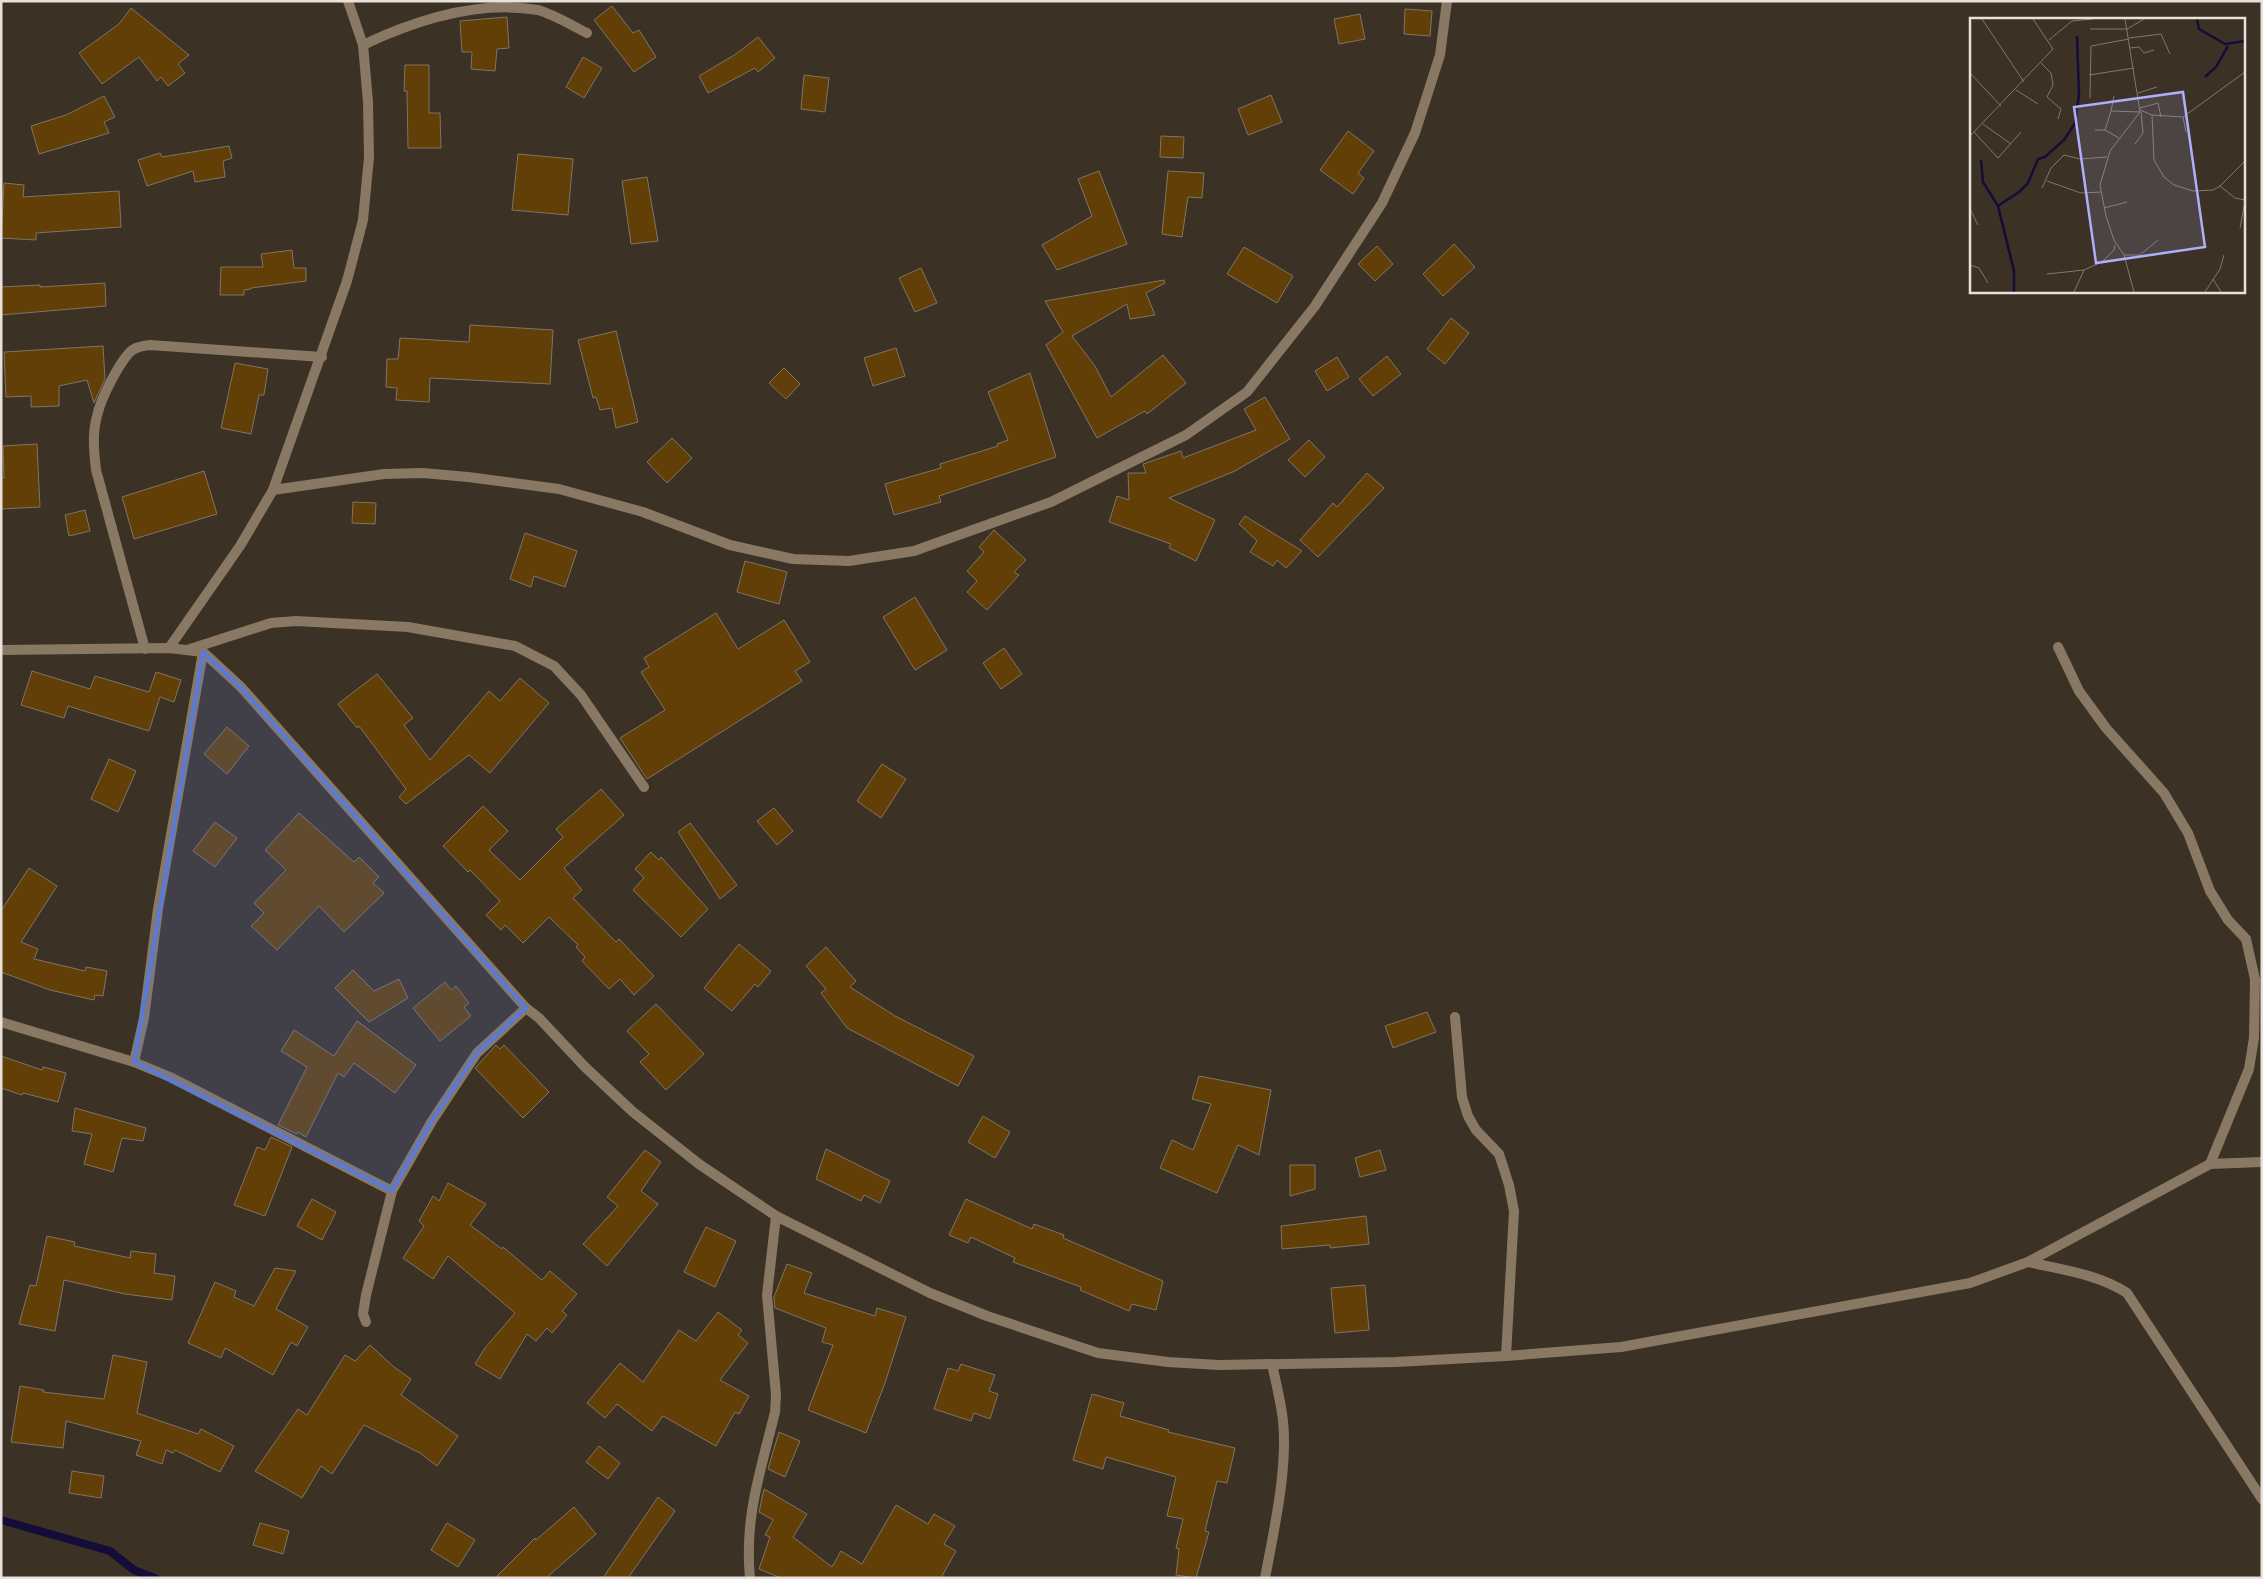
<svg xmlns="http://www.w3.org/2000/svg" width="2263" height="1579" viewBox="0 0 2263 1579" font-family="'Noto Sans',sans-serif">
<rect width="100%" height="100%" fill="#3b3124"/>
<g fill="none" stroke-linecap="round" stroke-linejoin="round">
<path stroke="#140c39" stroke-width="8" d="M 1,1520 L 110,1551 L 134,1570 L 155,1578"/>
</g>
<g fill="#623f07" stroke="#807465">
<path d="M 612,6 L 633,33 L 639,30 L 656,57 L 634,72 L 594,20 Z"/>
<path d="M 131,8 L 189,55 L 178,64 L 185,73 L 168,86 L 161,77 L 157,81 L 139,57 L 102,84 L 79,53 L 119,24 Z"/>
<path d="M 1405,9 L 1432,11 L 1430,36 L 1404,34 Z"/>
<path d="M 1360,14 L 1365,39 L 1339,44 L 1334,19 Z"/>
<path d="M 507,17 L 509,48 L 497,49 L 495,71 L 471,69 L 472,52 L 462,52 L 460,21 Z"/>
<path d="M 758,37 L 775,58 L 758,72 L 755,68 L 708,93 L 699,76 L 736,54 Z"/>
<path d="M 583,57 L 602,68 L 584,98 L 566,87 Z"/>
<path d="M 405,65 L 429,65 L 429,113 L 440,113 L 441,148 L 408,148 L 407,91 L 404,91 Z"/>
<path d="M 804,75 L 829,78 L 825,112 L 801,109 Z"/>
<path d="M 1271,95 L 1282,122 L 1248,135 L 1238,109 Z"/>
<path d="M 104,96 L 115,117 L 104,122 L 109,133 L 39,154 L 31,126 L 66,115 Z"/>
<path d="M 1348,131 L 1374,151 L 1358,173 L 1364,178 L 1353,194 L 1320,170 Z"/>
<path d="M 1161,136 L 1184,137 L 1183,158 L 1160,157 Z"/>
<path d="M 229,146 L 232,158 L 223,161 L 225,177 L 195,182 L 193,171 L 147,186 L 138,160 L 160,153 L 162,157 Z"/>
<path d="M 518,154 L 573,159 L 568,215 L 512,210 Z"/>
<path d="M 1099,171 L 1127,244 L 1057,270 L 1042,245 L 1092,216 L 1078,179 Z"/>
<path d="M 1168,171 L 1204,173 L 1202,198 L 1188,197 L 1182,237 L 1162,234 Z"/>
<path d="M 647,177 L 658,241 L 631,244 L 622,181 Z"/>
<path d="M 4,183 L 24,185 L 23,197 L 119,191 L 121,227 L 36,233 L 36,240 L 1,238 Z"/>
<path d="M 1454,244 L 1475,267 L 1443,296 L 1423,274 Z"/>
<path d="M 1377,246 L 1393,264 L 1375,281 L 1358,264 Z"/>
<path d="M 1244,247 L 1293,276 L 1277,303 L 1227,274 Z"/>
<path d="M 292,250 L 294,268 L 306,268 L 306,281 L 251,288 L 251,289 L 244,290 L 244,295 L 220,295 L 221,267 L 263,267 L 261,254 Z"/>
<path d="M 921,268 L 937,303 L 915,312 L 899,278 Z"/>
<path d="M 1164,280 L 1165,283 L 1146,293 L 1155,315 L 1130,319 L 1127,304 L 1072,336 L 1095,366 L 1111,397 L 1163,355 L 1186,383 L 1147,414 L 1145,411 L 1097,438 L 1046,345 L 1063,332 L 1045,301 Z"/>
<path d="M 105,283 L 106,306 L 1,315 L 1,287 L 40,285 L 40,287 Z"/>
<path d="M 1451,318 L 1469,333 L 1445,364 L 1427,349 Z"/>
<path d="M 470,325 L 553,330 L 550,384 L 430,378 L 429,402 L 396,400 L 397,388 L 386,387 L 387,359 L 398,359 L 400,338 L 469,342 Z"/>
<path d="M 616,331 L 638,422 L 616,428 L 612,408 L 600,410 L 596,397 L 593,398 L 578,340 Z"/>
<path d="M 103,346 L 105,379 L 94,403 L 87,380 L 59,386 L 59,406 L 31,407 L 31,396 L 6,397 L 4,352 Z"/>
<path d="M 896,348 L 905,376 L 873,386 L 864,358 Z"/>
<path d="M 1387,356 L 1401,374 L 1373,396 L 1359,379 Z"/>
<path d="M 1337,357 L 1349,377 L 1327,391 L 1315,371 Z"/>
<path d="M 235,363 L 268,369 L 264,395 L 259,395 L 251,434 L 221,428 Z"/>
<path d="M 784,368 L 800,384 L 786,399 L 769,383 Z"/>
<path d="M 1030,373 L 1056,457 L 939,496 L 941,502 L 894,515 L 885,484 L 941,468 L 940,464 L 998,446 L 997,444 L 1008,440 L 988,392 Z"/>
<path d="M 1265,397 L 1290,439 L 1235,471 L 1169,498 L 1215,520 L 1196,561 L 1169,548 L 1171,544 L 1109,522 L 1117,496 L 1129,500 L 1128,473 L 1146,473 L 1143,464 L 1181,451 L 1183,458 L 1256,430 L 1244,409 Z"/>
<path d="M 672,438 L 692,458 L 667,483 L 647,462 Z"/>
<path d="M 1309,440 L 1325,457 L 1305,477 L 1288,460 Z"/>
<path d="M 37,444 L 40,507 L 1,509 L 1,478 L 4,478 L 3,446 Z"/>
<path d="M 204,471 L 217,514 L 134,539 L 122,497 Z"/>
<path d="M 1367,473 L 1384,488 L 1318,557 L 1300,540 L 1333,503 L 1337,507 Z"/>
<path d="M 353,502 L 376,503 L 375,524 L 352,523 Z"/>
<path d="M 85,510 L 90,531 L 69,536 L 65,515 Z"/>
<path d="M 1245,516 L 1302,551 L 1286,568 L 1277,560 L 1273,566 L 1250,552 L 1257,541 L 1239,524 Z"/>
<path d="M 994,530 L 1026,560 L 1014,572 L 1019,575 L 987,610 L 967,592 L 977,581 L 967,571 L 984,552 L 979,547 Z"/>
<path d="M 525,533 L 577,551 L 565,587 L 534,576 L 531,587 L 510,579 Z"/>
<path d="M 745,561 L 787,572 L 779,604 L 737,592 Z"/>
<path d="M 915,597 L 947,650 L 915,670 L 883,617 Z"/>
<path d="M 716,613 L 738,649 L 784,620 L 810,662 L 795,671 L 802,681 L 647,779 L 620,738 L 665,710 L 641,672 L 649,667 L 644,658 Z"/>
<path d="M 1004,648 L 1022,674 L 1001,689 L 983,663 Z"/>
<path d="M 32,671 L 90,689 L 95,676 L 149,692 L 156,672 L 181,680 L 174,702 L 160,697 L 149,731 L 68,706 L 64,718 L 21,705 Z"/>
<path d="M 377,674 L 413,718 L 404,725 L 430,760 L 489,691 L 500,701 L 520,678 L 549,703 L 490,773 L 469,755 L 406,804 L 399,797 L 406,789 L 359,726 L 357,728 L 338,704 Z"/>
<path d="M 227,727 L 249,746 L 227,774 L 204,754 Z"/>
<path d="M 109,759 L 136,771 L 118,812 L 91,799 Z"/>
<path d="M 882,764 L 906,779 L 881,818 L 857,801 Z"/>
<path d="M 601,789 L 624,815 L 564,868 L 582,890 L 573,898 L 616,942 L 619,939 L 654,976 L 634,995 L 620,979 L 609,989 L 582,961 L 585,957 L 576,947 L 578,945 L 549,917 L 523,943 L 505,925 L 501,930 L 486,915 L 500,901 L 470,870 L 468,872 L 443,846 L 483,806 L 508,831 L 489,850 L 520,880 L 563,837 L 556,829 Z"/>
<path d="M 774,808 L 793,831 L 777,845 L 757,821 Z"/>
<path d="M 299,813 L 354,862 L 359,857 L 379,877 L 373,883 L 384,893 L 344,932 L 319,906 L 277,950 L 251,926 L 264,913 L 254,903 L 286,870 L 265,850 Z"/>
<path d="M 215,822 L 237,838 L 215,867 L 193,851 Z"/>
<path d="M 690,823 L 737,885 L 720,899 L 678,832 Z"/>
<path d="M 651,852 L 659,860 L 661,857 L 708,909 L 681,937 L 633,890 L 644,878 L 635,869 Z"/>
<path d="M 29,868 L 57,886 L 21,942 L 38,949 L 34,959 L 85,971 L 86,967 L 107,971 L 103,996 L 95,995 L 94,1000 L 50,990 L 1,972 L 1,911 Z"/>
<path d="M 739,944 L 771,971 L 758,987 L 755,984 L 732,1011 L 704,988 Z"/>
<path d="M 826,947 L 856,981 L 850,987 L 895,1016 L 974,1056 L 958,1086 L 847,1028 L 821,993 L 826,989 L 806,966 Z"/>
<path d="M 353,970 L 374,991 L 399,979 L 408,998 L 369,1022 L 335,988 Z"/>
<path d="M 445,982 L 451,990 L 456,986 L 469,1003 L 464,1007 L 471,1016 L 440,1041 L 413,1008 Z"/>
<path d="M 656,1004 L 704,1054 L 666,1090 L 640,1062 L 649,1054 L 627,1031 Z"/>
<path d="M 1427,1012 L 1436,1032 L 1393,1048 L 1385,1026 Z"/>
<path d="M 357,1021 L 416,1065 L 395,1093 L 354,1063 L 344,1077 L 338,1073 L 306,1137 L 298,1132 L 297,1134 L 278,1125 L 307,1067 L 281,1051 L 294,1030 L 334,1056 Z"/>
<path d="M 496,1045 L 500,1049 L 504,1045 L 549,1092 L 523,1118 L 475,1068 Z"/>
<path d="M 1,1056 L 42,1070 L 43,1067 L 66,1073 L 58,1102 L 23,1093 L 22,1095 L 1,1088 Z"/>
<path d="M 1199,1076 L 1271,1090 L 1259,1155 L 1238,1145 L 1217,1193 L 1160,1168 L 1172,1140 L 1193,1150 L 1211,1104 L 1192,1099 Z"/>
<path d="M 75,1108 L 146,1128 L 143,1141 L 122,1138 L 113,1172 L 84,1164 L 92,1134 L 72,1131 Z"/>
<path d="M 983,1116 L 1010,1132 L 995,1158 L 968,1142 Z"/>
<path d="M 271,1137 L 292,1147 L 265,1216 L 234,1205 L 257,1147 L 265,1150 Z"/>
<path d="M 826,1149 L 890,1181 L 880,1203 L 864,1195 L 861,1201 L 816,1179 Z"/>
<path d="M 645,1150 L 661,1162 L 641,1191 L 658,1204 L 607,1266 L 583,1244 L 618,1206 L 607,1197 Z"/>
<path d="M 1380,1150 L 1386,1170 L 1360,1177 L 1355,1158 Z"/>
<path d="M 1290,1165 L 1315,1165 L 1315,1189 L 1290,1196 Z"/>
<path d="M 448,1183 L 486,1204 L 470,1225 L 502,1249 L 503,1247 L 542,1280 L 550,1271 L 577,1294 L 562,1311 L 567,1315 L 552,1333 L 547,1328 L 536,1341 L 527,1334 L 500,1379 L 475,1364 L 485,1348 L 515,1313 L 448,1256 L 433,1279 L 403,1258 L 424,1226 L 419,1221 L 433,1196 L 439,1201 Z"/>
<path d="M 312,1199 L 336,1212 L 322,1240 L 297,1226 Z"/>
<path d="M 966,1199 L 1032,1229 L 1034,1224 L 1064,1235 L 1063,1238 L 1163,1281 L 1156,1310 L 1132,1304 L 1129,1311 L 1080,1290 L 1081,1287 L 1013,1262 L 1015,1258 L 971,1237 L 968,1243 L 949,1235 Z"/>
<path d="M 1366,1216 L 1369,1244 L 1330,1248 L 1330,1245 L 1282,1249 L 1281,1226 Z"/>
<path d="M 706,1227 L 736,1241 L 715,1287 L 684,1272 Z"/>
<path d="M 47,1236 L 75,1242 L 74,1246 L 130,1258 L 131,1251 L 156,1254 L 154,1273 L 175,1276 L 172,1300 L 125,1294 L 64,1280 L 55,1331 L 19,1324 L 30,1285 L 36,1286 Z"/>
<path d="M 787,1264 L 812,1273 L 804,1293 L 875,1316 L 877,1308 L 906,1317 L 885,1383 L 866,1433 L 808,1410 L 833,1345 L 822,1342 L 826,1328 L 775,1308 L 774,1297 Z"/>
<path d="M 275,1268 L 296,1271 L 276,1309 L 308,1327 L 297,1346 L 291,1342 L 273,1375 L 225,1348 L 221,1358 L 188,1343 L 215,1282 L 236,1291 L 234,1297 L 254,1306 Z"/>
<path d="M 1365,1285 L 1369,1330 L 1335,1333 L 1331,1288 Z"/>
<path d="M 718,1312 L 742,1330 L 738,1335 L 748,1343 L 720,1380 L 749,1396 L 739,1414 L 735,1412 L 716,1446 L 663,1416 L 652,1431 L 617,1404 L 605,1418 L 587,1403 L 620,1363 L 643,1382 L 679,1330 L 696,1341 Z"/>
<path d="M 370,1345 L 394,1367 L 411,1379 L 401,1395 L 458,1436 L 437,1466 L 420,1453 L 364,1425 L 332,1474 L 321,1466 L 302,1498 L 255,1471 L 298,1409 L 307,1415 L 345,1355 L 355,1361 Z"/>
<path d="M 113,1355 L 147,1362 L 137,1413 L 198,1434 L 201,1429 L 234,1446 L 220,1472 L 175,1450 L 173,1453 L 166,1450 L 162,1464 L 136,1455 L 141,1441 L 66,1421 L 63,1448 L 11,1442 L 20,1386 L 44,1390 L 43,1392 L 104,1399 Z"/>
<path d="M 961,1364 L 995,1375 L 989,1391 L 998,1394 L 990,1419 L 974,1413 L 971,1421 L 934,1409 L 948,1368 L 958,1371 Z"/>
<path d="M 1092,1394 L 1124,1403 L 1120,1416 L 1169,1430 L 1168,1432 L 1235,1448 L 1227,1483 L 1217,1481 L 1205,1531 L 1209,1532 L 1196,1578 L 1176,1575 L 1179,1549 L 1176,1548 L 1183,1519 L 1167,1516 L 1176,1477 L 1106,1457 L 1103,1469 L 1073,1460 Z"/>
<path d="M 779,1432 L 800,1441 L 785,1477 L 768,1469 Z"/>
<path d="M 599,1446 L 620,1463 L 608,1479 L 586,1462 Z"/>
<path d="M 72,1471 L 104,1476 L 101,1498 L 69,1493 Z"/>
<path d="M 764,1489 L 807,1514 L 793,1537 L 832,1567 L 841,1551 L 862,1564 L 896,1505 L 928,1524 L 934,1514 L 955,1526 L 944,1544 L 956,1551 L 941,1578 L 781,1578 L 759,1569 L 770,1537 L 765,1535 L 773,1520 L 759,1512 Z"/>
<path d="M 658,1497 L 675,1511 L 628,1578 L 603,1578 Z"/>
<path d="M 574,1507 L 596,1534 L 546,1578 L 495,1578 L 535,1538 L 536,1540 Z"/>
<path d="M 260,1523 L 289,1531 L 283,1554 L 253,1545 Z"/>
<path d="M 447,1523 L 475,1540 L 458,1567 L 431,1550 Z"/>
</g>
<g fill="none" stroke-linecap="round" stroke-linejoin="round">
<g stroke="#897863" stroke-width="10">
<path d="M 363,45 C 416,20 479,0 538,10 C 555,15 571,25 587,33"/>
<path d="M 273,490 L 347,281 L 363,220 L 369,157 L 368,102 L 363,45 L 348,1"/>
<path d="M 2058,647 L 2079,691 L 2106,728 L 2164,793 L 2188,833 L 2210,891 L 2228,920 L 2246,939 L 2255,979 L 2254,1038 L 2249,1069 L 2210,1164"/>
<path d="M 169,648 L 240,546 L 273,490 L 384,474 L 423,473 L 468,477 L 559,489 L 643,512 L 730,545 L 793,559 L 849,561 L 914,551 L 1051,502 L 1186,435 L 1247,392 L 1315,306 L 1382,203 L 1415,133 L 1440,55 L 1447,1"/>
<path d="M 145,649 L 96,470 C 94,452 92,434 97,416 C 101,398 117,367 129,353 C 134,347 143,346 150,345 L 322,357"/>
<path d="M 190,649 L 271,623 L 296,621 L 408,627 L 515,646 L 554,666 L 581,695 L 644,787"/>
<path d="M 1,650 L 169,648 L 203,652 L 241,687 L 526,1008 L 539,1018 L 585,1067 L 633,1112 L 699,1164 L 776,1216 L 930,1293 L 987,1316 L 1098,1353 L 1168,1362 L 1219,1365 L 1396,1362 L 1506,1356 L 1621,1347 L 1970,1283 L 2028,1262 L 2210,1164 L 2262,1162"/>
<path d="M 203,652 L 158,909 L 144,1018 L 134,1062 L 170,1077 L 392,1191"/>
<path d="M 1455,1017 L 1462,1097 L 1468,1116 L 1476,1130 L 1499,1154 L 1509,1185 L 1514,1211 L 1506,1356"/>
<path d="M 1,1022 L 134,1062"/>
<path d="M 2028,1262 C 2062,1270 2098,1274 2127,1293 L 2262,1499"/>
<path d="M 366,1322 L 363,1314 L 366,1295 L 392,1191 L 432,1121 L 477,1053 L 526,1008"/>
<path d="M 750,1578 C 744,1517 761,1470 775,1412 L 776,1395 L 767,1295 L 776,1216"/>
<path d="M 1265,1578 C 1274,1530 1288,1468 1283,1421 C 1281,1402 1276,1383 1272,1364"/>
</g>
</g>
<path fill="#5a7ad9" fill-opacity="0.2" stroke="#5a7ad9" stroke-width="4" stroke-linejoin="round" d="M 203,652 L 241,687 L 526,1008 L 477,1053 L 432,1121 L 392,1191 L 134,1062 Z"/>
<g transform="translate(1970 18)">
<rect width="275" height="275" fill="#3b3124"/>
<path fill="none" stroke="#140c39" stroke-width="2.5" d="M 227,1 L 229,11 L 255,26 L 275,23M 235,59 L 246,49 L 258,28M 11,142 L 13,164 L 28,188 L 44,253 L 44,274M 28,188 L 49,174 L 58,165 L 68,141 L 75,139 L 94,122 L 105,105 L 109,77 L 107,18"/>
<path fill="none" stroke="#81786d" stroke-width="1" d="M 12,1 L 54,64M 155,1 L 170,94 L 140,133 L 130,167 L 136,198 L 144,222 L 154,237 L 164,274M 120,11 L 157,11 L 174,1M 159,20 L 191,16 L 200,36M 79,22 L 102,3 L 123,1M 160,30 L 169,29 L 174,35 L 184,32M 71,45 L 81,55 L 83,67 L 77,79 L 91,91 L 88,101M 0,55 L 31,88M 119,57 L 164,50M 46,72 L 68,86M 168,75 L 187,69M 120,80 L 121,28 L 159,21M 170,90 L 188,85 L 191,99M 170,92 L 182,97 L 184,142 L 194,159 L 204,167 L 223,173 L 243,172 L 250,168 L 275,143M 141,93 L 144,78M 182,97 L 213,99 L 275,54M 213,99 L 216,114M 13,106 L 41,126M 125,112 L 135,112 L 149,120M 135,112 L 141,93 L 170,94M 4,114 L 28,140 L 51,114M 0,118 L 83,31 L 63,1M 165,126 L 173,115 L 171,94M 77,163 L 111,175 L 131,174M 250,168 L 265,180 L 275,182M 72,170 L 81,150 L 94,137 L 110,141 L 137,139M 134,190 L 157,184M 0,191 L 8,207M 270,210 L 275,183M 154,237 L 170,237 L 188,222M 0,247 L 9,250 L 18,265M 77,256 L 114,252 L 132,244 L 144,232 L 145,227M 243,261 L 251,274M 104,274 L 114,252M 235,274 L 250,251 L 254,237"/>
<path fill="#aeaefa" fill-opacity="0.15" stroke="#aeaefa" stroke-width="2.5" d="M 213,74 L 235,229 L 126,245 L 104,89 Z"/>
<rect width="275" height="275" fill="none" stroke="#e9e2da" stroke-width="2.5"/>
</g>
<rect width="2263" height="1579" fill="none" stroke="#e9e2da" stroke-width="5"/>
</svg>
